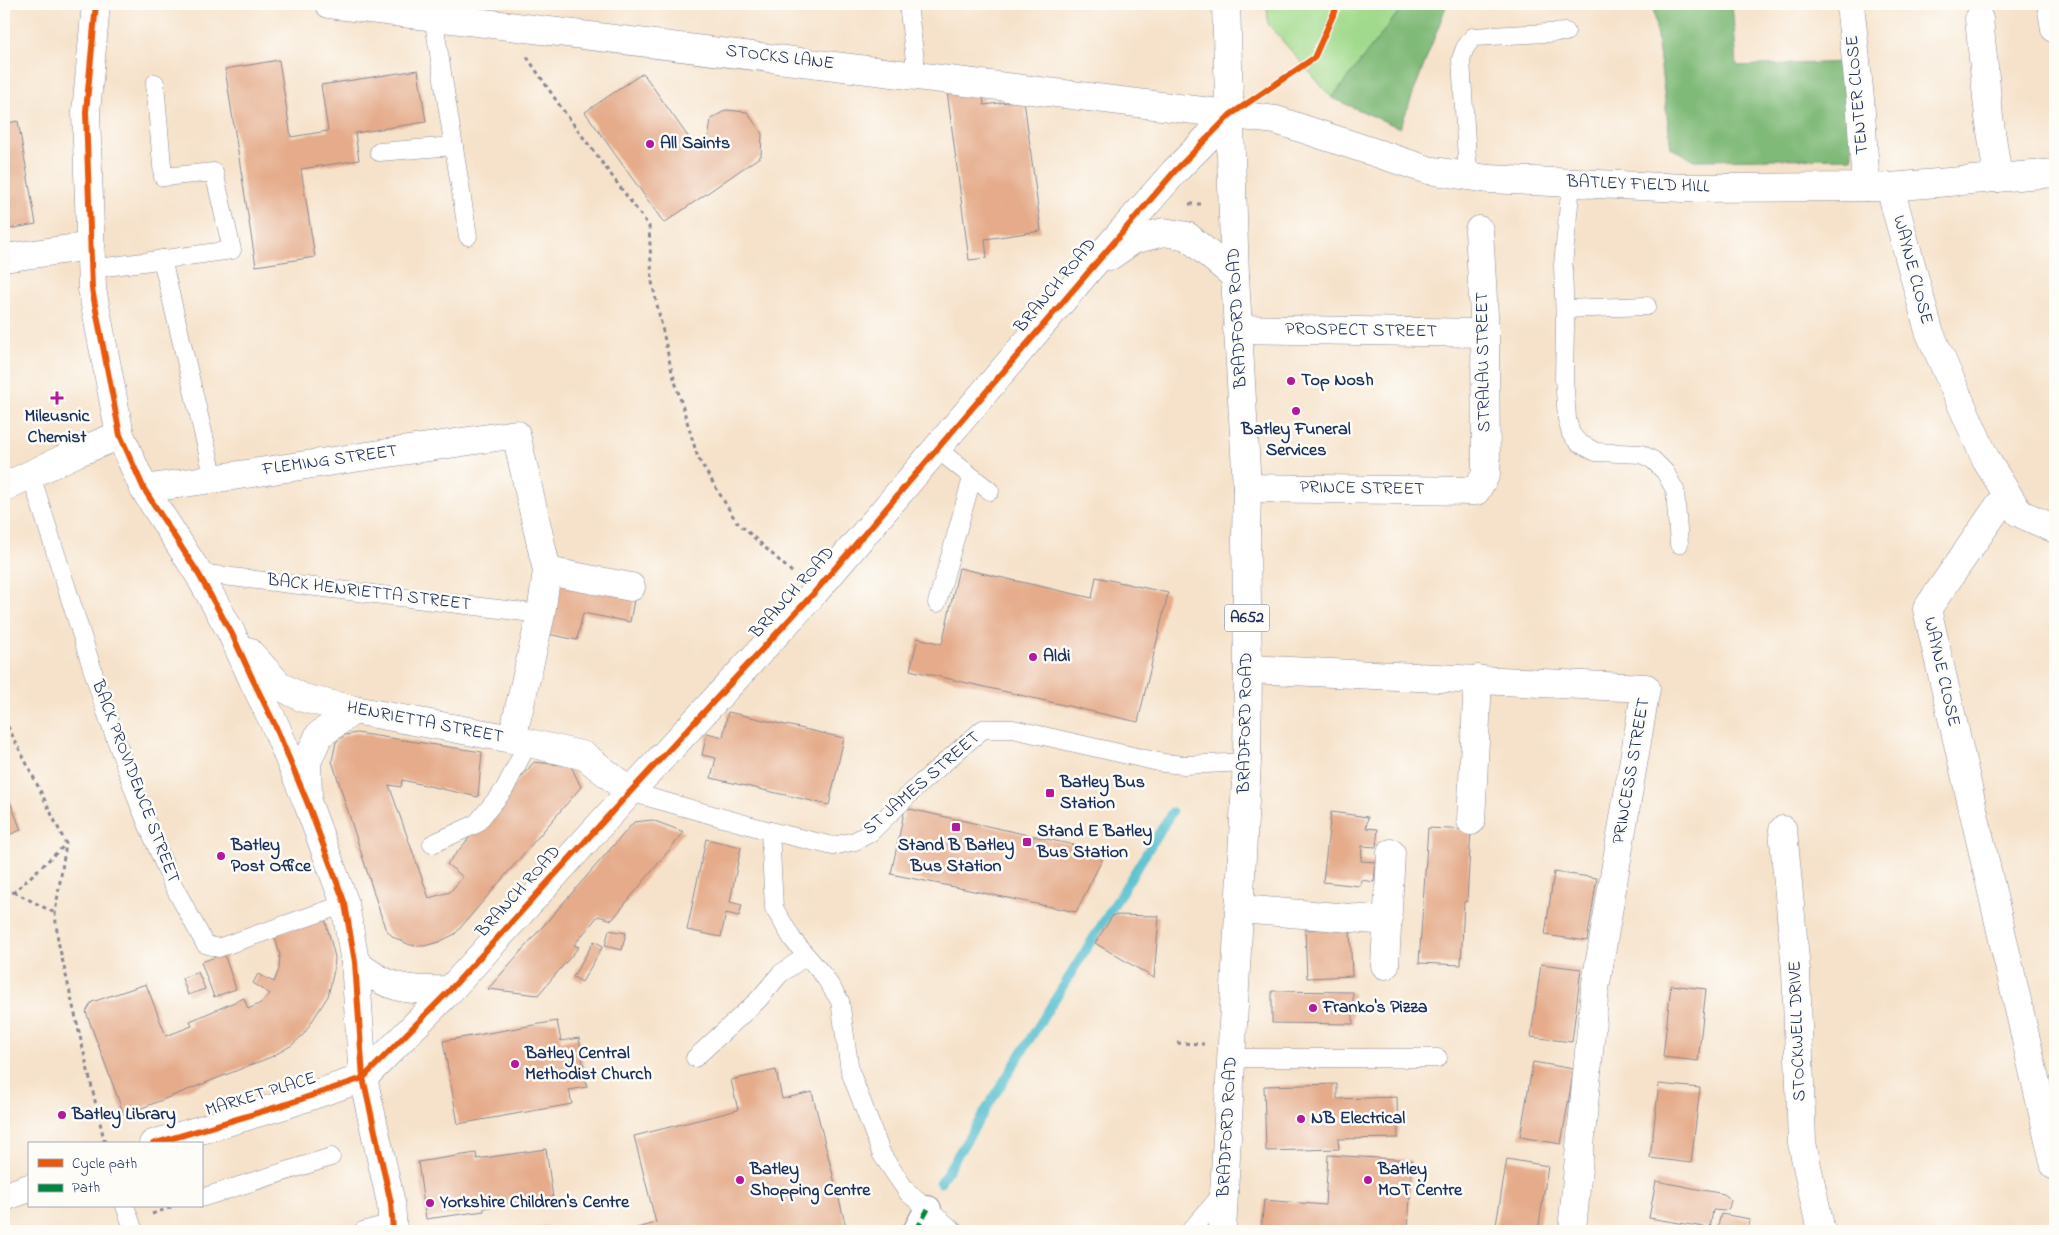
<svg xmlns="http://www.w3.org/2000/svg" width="2059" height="1235" viewBox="0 0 2059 1235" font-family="'Indie Flower',sans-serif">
<rect width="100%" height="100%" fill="#fdfcf7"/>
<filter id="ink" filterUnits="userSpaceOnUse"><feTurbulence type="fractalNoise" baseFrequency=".02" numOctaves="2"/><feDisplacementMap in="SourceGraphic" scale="10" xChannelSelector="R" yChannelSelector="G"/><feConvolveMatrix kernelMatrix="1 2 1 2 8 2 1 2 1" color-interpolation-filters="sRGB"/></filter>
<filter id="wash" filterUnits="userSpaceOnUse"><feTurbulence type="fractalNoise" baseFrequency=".0096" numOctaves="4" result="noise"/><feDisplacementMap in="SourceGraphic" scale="20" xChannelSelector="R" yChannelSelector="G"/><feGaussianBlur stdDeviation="1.12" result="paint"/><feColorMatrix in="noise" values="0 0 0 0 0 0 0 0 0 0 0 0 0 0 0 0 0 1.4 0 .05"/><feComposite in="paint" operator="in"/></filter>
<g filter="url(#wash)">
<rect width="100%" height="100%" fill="#f6e2ca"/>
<path fill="#a1da8c" stroke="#5e8475" d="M 1267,4 L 1405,4 L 1332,98 L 1268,24 Z"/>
<g fill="#80ba78" stroke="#4e746b">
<path d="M 1405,4 L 1447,4 L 1400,128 L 1332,98 Z"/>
<path d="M 1653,4 L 1732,4 L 1737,66 L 1849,62 L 1852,158 L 1694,160 L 1671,148 Z"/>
</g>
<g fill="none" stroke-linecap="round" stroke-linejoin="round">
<path stroke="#53bece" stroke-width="9" d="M 940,1183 L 1172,812"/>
</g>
<g id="blocks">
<g fill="#e5ab8a">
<path d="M 279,60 L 291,137 L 328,131 L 321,85 L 418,70 L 426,122 L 355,133 L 359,160 L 301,169 L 315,257 L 256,266 L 225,69 Z"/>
<path d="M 643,73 L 696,148 L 708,140 L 711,119 L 726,110 L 747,112 L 762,134 L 761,156 L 664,223 L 585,112 Z"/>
<path d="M 982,87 L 984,105 L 1024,100 L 1041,231 L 985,239 L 987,258 L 969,260 L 947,91 Z"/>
<path d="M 18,121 L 36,224 L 4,230 L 4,124 Z"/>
<path d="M 959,568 L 1092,598 L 1096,577 L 1168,593 L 1138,722 L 910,670 L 918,638 L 942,644 Z"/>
<path d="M 560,579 L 635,594 L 630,622 L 583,613 L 577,640 L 548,634 Z"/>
<path d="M 728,712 L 844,738 L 829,805 L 711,778 L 716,758 L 702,755 L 707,733 L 723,737 Z"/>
<path d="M 357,733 L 482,752 L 478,797 L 402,780 L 401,787 L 389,785 L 429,898 L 450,892 L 463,877 L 447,864 L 534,762 L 571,766 L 581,787 L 455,934 L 439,942 L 424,946 L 410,945 L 393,937 L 385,928 L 332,761 L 336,742 L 345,735 Z"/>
<path d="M 4,786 L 21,830 L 4,837 Z"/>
<path d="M 905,808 L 1106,852 L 1076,912 L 891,874 Z"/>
<path d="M 1331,812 L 1368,817 L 1366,828 L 1378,829 L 1376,847 L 1362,846 L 1361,861 L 1376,862 L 1374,882 L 1361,880 L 1360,886 L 1323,882 Z"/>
<path d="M 652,820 L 684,832 L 612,920 L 598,916 L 574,945 L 579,947 L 538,995 L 488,989 L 634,822 Z"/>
<path d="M 1428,828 L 1471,830 L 1467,901 L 1464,902 L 1461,965 L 1419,963 Z"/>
<path d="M 706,839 L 741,847 L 730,902 L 742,905 L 739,916 L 726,913 L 721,937 L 687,930 Z"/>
<path d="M 1554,872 L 1597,878 L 1587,941 L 1545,935 Z"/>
<path d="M 1113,915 L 1159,916 L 1154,978 L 1095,943 Z"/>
<path d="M 325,919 L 335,957 L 334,970 L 328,996 L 304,1034 L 292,1045 L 271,1057 L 124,1115 L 86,1012 L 92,1002 L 146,984 L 166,1036 L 192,1026 L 190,1021 L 244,998 L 248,1009 L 259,1004 L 270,994 L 253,983 L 258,974 L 274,982 L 279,969 L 280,955 L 274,934 Z"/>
<path d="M 1350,928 L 1352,976 L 1307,978 L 1305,930 Z"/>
<path d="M 609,930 L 626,933 L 622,950 L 605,946 Z"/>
<path d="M 594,941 L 603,946 L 582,982 L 573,977 Z"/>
<path d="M 224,954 L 236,989 L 214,997 L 201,962 Z"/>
<path d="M 1541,964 L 1581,969 L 1572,1042 L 1531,1037 Z"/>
<path d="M 198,972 L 205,989 L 188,995 L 182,978 Z"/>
<path d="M 1671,985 L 1706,989 L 1698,1061 L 1663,1057 Z"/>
<path d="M 1272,991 L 1353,992 L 1353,1024 L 1272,1023 Z"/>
<path d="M 557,1021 L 561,1041 L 579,1038 L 587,1087 L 569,1090 L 572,1104 L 458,1124 L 443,1041 Z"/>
<path d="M 1533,1062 L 1574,1069 L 1561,1144 L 1520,1137 Z"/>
<path d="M 776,1070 L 782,1099 L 812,1092 L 847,1231 L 626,1231 L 656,1223 L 634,1136 L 738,1110 L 731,1080 Z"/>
<path d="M 1337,1084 L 1337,1099 L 1397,1097 L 1398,1138 L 1338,1139 L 1339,1149 L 1266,1151 L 1264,1086 Z"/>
<path d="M 1659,1084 L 1700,1088 L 1691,1163 L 1650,1158 Z"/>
<path d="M 546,1149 L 553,1198 L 484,1208 L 484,1211 L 426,1219 L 418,1162 L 476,1153 L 477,1159 Z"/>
<path d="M 1328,1155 L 1412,1160 L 1408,1231 L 1261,1231 L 1264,1200 L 1325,1205 Z"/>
<path d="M 1507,1159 L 1548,1166 L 1538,1231 L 1495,1231 Z"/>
<path d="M 1656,1181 L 1724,1194 L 1731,1200 L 1729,1208 L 1724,1211 L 1713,1210 L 1710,1228 L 1649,1218 Z"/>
<path d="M 1721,1214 L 1750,1219 L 1748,1231 L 1717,1229 Z"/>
<path d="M 546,1226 L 547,1231 L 528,1231 L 528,1230 Z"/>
</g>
</g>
</g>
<g filter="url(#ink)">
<use href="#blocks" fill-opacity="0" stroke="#888894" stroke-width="1"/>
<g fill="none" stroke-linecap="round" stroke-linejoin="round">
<g stroke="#888894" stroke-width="19">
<g id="service">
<path d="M 908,4 L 917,76"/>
<path d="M 433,16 L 468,236"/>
<path d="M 379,152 L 454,146"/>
<path d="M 1468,176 L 1461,59 L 1465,48 L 1473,37 L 1566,32"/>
<path d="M 1571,184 L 1563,265 L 1565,324 L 1564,378 L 1567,419 L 1571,434 L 1579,443 L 1596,452 L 1641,454 L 1653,460 L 1665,472 L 1675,490 L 1679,544"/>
<path d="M 162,259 L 214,479"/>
<path d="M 91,269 L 232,250 L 214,172 L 163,177 L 155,83"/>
<path d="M 1565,309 L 1647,306"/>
<path d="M 937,449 L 990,491"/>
<path d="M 31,475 L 106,712 L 139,804 L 172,883 L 205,944 L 218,948 L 345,904"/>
<path d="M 198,573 L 541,614"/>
<path d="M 937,603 L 972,478"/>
<path d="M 630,792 L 770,831 L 833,846 L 855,841 L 870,833 L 922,782 L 983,729 L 1013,729 L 1163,763 L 1185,765 L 1247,762"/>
<path d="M 770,831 L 774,908 L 793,940 L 824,976 L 840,1001 L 850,1071 L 882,1155 L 908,1193 L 954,1231"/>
<path d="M 432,844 L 476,824 L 504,790 L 528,743"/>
<path d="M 695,1058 L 758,1000 L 780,974 L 806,956"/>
<path d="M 1231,1058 L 1438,1058"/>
<path d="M 201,1198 L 331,1157"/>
<path d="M 125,1206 L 134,1231"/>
<path d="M 363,1231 L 392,1223"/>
<path d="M 1190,1231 L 1224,1192"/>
</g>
</g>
<g stroke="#888894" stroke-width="28">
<path id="pedestrian" d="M 916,1231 L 928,1209"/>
</g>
<g stroke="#888894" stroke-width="29">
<g id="minor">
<path d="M 1850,4 L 1860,99 L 1866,187"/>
<path d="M 2051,4 L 2055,29"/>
<path d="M 1979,19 L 1989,117 L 1998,178"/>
<path d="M 1890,187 L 1929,331 L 1986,460 L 2019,513 L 2055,529"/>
<path d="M 4,258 L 91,246"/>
<path d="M 1237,329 L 1485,333"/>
<path d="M 4,487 L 76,453 L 120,435"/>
<path d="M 1247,488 L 1476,491 L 1486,474 L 1485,333 L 1479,230"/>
<path d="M 144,489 L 516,434 L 547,571 L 541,614 L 512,739"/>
<path d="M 2007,494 L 1927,609 L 2055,1166"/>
<path d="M 547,571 L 631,587"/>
<path d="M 1248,669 L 1646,688 L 1595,989 L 1573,1220"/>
<path d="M 1471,821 L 1478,679"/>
<path d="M 1783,830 L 1796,970 L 1802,1143 L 1821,1231"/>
<path d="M 1240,909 L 1388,921"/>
<path d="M 1385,965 L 1391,853"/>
<path d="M 153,1144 L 284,1105 L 363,1078"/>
<path d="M 4,1197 L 29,1188"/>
</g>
</g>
<g stroke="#888894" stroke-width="29">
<g id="tertiary">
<path d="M 96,4 L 86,112 L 92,289 L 120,435 L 144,489 L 198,573 L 232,634 L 253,680 L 275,725 L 308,804 L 345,904 L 355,962 L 363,1078 L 391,1203 L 393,1231"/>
<path d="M 1110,256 L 1133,240 L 1164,232 L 1187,236 L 1235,276"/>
<path d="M 248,651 L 280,686 L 303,698 L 354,710 L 512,739 L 585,756 L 630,792"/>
<path d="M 308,795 L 307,762 L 319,735 L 354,710"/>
<path d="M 355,962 C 387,990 409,991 450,990"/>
<path d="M 363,1078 L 450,990 L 630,792 L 814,593 L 1089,269 L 1175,171 L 1230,115"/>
</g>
</g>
<g stroke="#888894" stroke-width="29">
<path id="secondary" d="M 329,4 L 1276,120 L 1428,170 L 1488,179 L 1684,188 L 1890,187 L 2055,173"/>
</g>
<g stroke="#888894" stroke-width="29">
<path id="primary" d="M 1222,1231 L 1247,762 L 1248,669 L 1246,539 L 1247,488 L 1235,276 L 1226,4"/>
</g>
<g stroke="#888894" stroke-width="3" stroke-dasharray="4 4" stroke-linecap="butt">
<path d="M 527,57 L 560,106 L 649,226 L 652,282 L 671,368 L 698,458 L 736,521 L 794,574"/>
<path d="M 1189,204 L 1205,204"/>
<path d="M 4,719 L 34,778 L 66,844 L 55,913 L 58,941 L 105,1144"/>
<path d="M 14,892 L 55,913"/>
<path d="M 4,893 L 14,892 L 65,845"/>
<path d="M 1177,1043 L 1204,1044"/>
<path d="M 152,1214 L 175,1206"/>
</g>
<use href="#service" stroke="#fff" stroke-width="18"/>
<use href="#pedestrian" stroke="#fff" stroke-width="26"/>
<use href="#minor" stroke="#fff" stroke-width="28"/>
<use href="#tertiary" stroke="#fff" stroke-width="28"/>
<use href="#secondary" stroke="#fff" stroke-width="28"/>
<use href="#primary" stroke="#fff" stroke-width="28"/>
<path stroke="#00873e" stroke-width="5" stroke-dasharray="10 5" stroke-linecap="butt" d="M 916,1231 L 928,1209"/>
<g stroke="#fdfcf7" stroke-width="9">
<g id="cycleway">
<path d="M 96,4 L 86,112 L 92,289 L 120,435 L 144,489 L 198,573 L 232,634 L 253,680 L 275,725 L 308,804 L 345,904 L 355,962 L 363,1078 L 391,1203 L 393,1231"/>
<path d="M 153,1144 L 284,1105 L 363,1078 L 450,990 L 630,792 L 814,593 L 1175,171 L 1230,115 L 1314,58 L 1338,4"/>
</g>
</g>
<use href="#cycleway" stroke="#e8590c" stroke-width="6"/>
</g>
</g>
<g fill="#b5179e" stroke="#fdfcf7" stroke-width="2">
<circle cx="650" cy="144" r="5"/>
<circle cx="1291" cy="381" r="5"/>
<path d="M54.5 390.5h5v5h5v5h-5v5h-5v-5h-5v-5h5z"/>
<circle cx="1296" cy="411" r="5"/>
<circle cx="1033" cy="657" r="5"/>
<rect x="1045" y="788" width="10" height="10" rx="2.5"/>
<rect x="951" y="822" width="10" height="10" rx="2.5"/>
<rect x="1022" y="837" width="10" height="10" rx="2.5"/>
<circle cx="221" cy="856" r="5"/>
<circle cx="1313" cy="1008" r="5"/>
<circle cx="515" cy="1064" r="5"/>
<circle cx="62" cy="1115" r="5"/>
<circle cx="1301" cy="1119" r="5"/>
<circle cx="740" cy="1180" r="5"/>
<circle cx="1368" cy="1180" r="5"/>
<circle cx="430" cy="1203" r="5"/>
</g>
<g text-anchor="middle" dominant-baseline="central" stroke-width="5" stroke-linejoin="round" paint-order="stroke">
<rect fill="#fdfcf7" stroke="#5f6c8c" stroke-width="1" x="1224.5" y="604.5" width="45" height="27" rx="4"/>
<g font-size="16" font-weight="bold" fill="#1b2f5e">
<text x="1247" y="618">A652</text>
</g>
<g font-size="18" fill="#1b2f5e" stroke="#fdfcf7">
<text transform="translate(780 58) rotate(7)">STOCKS LANE</text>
<text transform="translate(1858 95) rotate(-95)">TENTER CLOSE</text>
<text transform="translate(1638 185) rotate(2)">BATLEY FIELD HILL</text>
<text transform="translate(1912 270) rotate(75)">WAYNE CLOSE</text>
<text transform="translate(1056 286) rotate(-50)">BRANCH ROAD</text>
<text transform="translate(1238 318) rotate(-93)">BRADFORD ROAD</text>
<text transform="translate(1361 331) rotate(1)">PROSPECT STREET</text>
<text transform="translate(1484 362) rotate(-91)">STRALAU STREET</text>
<text transform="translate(330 461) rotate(-8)">FLEMING STREET</text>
<text transform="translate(1362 489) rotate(1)">PRINCE STREET</text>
<text transform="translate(369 593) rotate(7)">BACK HENRIETTA STREET</text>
<text transform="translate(793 593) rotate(-48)">BRANCH ROAD</text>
<text transform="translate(1941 672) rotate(77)">WAYNE CLOSE</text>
<text transform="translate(425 723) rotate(11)">HENRIETTA STREET</text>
<text transform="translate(1246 723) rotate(-89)">BRADFORD ROAD</text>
<text transform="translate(1632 771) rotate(-80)">PRINCESS STREET</text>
<text transform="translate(135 782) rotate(69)">BACK PROVIDENCE STREET</text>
<text transform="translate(922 784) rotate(-41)">ST JAMES STREET</text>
<text transform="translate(519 892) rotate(-48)">BRANCH ROAD</text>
<text transform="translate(1798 1031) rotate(-92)">STOCKWELL DRIVE</text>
<text transform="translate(261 1095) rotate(-17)">MARKET PLACE</text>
<text transform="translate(1228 1127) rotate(-87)">BRADFORD ROAD</text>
</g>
<g font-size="18" font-weight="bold" fill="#1b2f5e" stroke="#fdfcf7" text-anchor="start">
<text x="660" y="144">All Saints</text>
<text x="1301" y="381">Top Nosh</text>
<text x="57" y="417" text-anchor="middle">Mileusnic<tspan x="57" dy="21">Chemist</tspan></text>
<text x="1296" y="430" text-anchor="middle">Batley Funeral<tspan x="1296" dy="21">Services</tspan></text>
<text x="1043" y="657">Aldi</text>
<text x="1060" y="783">Batley Bus<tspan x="1060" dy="21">Station</tspan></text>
<text x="1037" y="832">Stand E Batley<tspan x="1037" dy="21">Bus Station</tspan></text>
<text x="231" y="846">Batley<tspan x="231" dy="21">Post Office</tspan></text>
<text x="956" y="846" text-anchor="middle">Stand B Batley<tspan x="956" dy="21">Bus Station</tspan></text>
<text x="1323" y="1008">Franko's Pizza</text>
<text x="525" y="1054">Batley Central<tspan x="525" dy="21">Methodist Church</tspan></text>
<text x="72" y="1115">Batley Library</text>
<text x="1311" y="1119">NB Electrical</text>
<text x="750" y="1170">Batley<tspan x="750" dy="21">Shopping Centre</tspan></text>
<text x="1378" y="1170">Batley<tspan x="1378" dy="21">MOT Centre</tspan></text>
<text x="440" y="1203">Yorkshire Children's Centre</text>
</g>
</g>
<rect width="2059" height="1235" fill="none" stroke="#fdfcf7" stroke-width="20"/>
<rect x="28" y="1142" width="175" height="65" fill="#fdfcf7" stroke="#a3aaba"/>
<rect x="38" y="1159" width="25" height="8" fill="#e8590c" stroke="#a3aaba"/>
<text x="72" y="1168" font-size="15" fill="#1b2f5e">Cycle path</text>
<rect x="38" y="1184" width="25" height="8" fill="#00873e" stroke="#a3aaba"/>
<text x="72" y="1192" font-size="15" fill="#1b2f5e">Path</text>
</svg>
